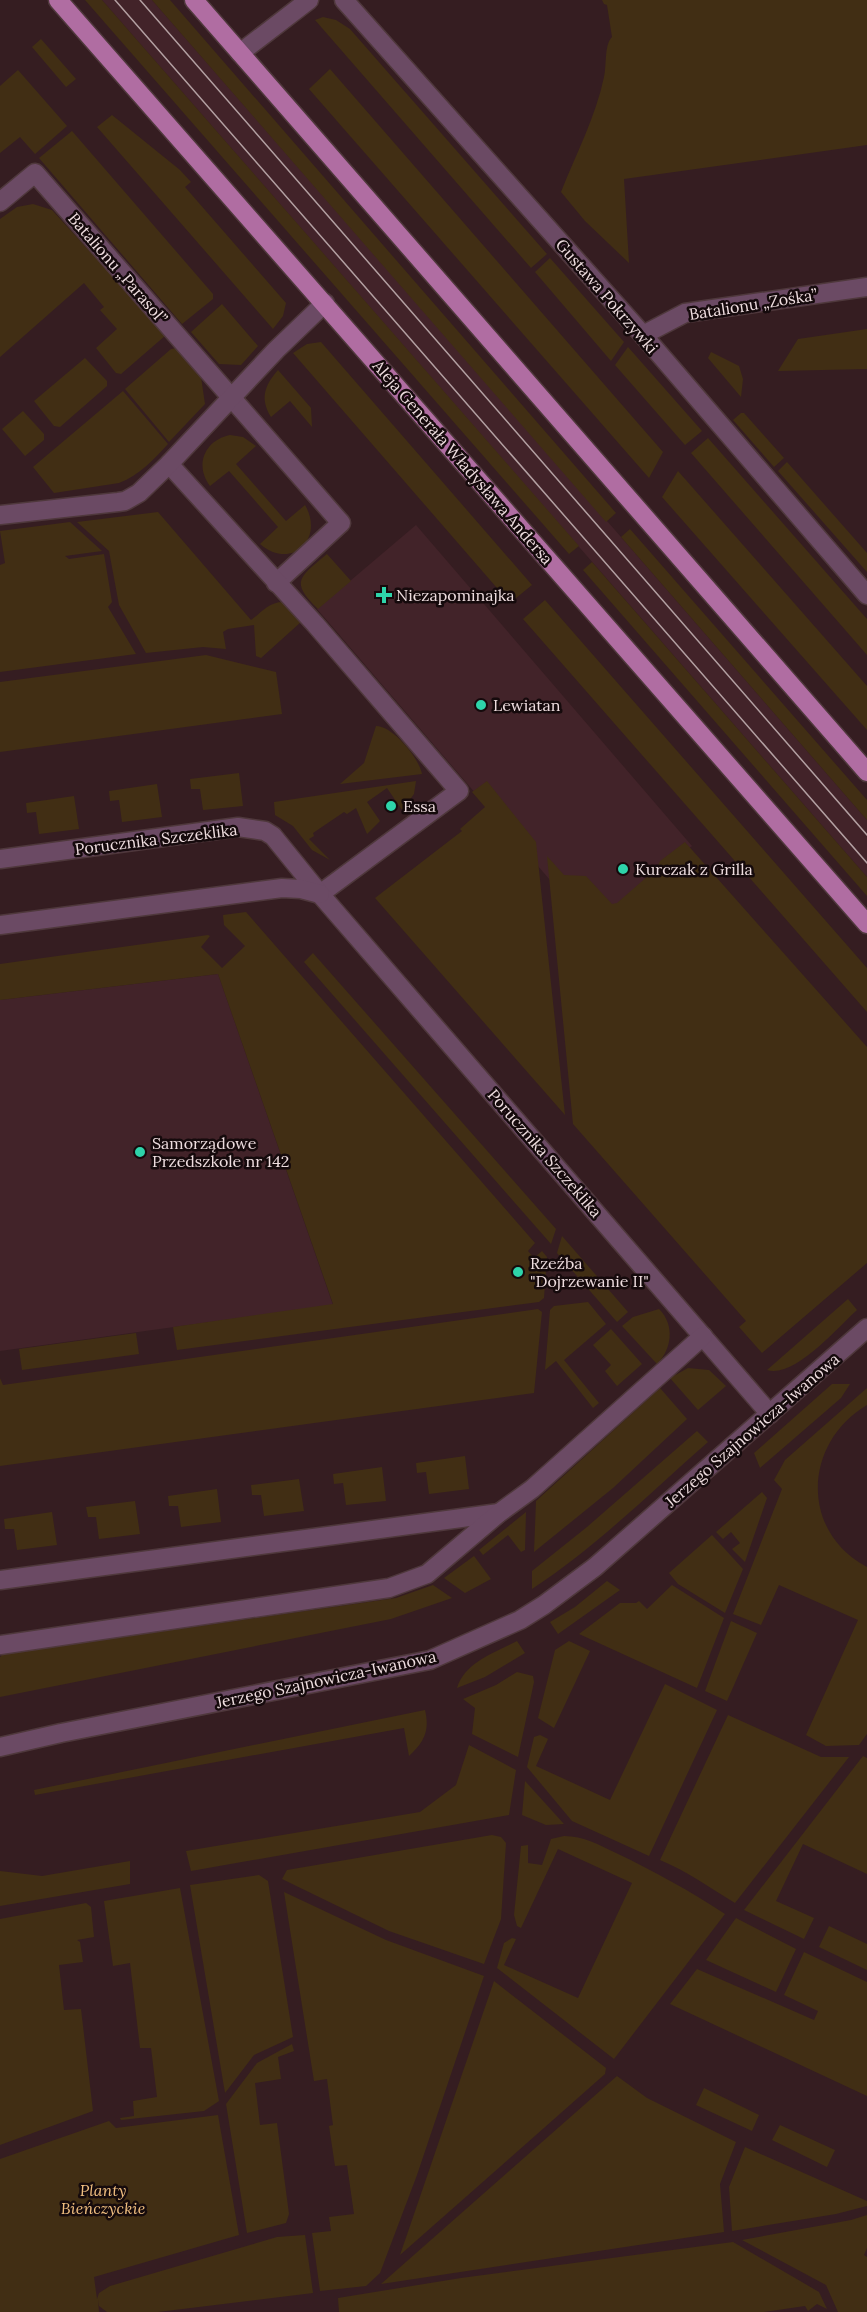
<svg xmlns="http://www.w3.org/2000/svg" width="867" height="2312" viewBox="0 0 867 2312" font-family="Lora,serif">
<rect width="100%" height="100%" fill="#351d21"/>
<g fill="#422329">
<path d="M 102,0 L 152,0 L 621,537 L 867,820 L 867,877 Z"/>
<path d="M 416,525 L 692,846 L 593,930 L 317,609 Z"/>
<path d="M 218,974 L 333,1305 L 0,1351 L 0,1000 Z"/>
</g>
<g fill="#412e14">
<path d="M 85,0 L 102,0 L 579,546 L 569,554 Z"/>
<path d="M 152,0 L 170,0 L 616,513 L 606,522 Z"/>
<path d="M 602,0 L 867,0 L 867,145 L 624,179 L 629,263 L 585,221 L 561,192 C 576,154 596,116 604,77 C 607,65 604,45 612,37 L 607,5 L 604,4 Z"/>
<path d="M 323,17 L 336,20 L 350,29 L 547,254 L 531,268 L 315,20 Z"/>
<path d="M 41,39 L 76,79 L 66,87 L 32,47 Z"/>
<path d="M 330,69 L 663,452 L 649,478 L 309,89 Z"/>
<path d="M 18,70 L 67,126 L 35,154 L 20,137 L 0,153 L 0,86 Z"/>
<path d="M 112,115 L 180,170 L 191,182 L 185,187 L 286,303 L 283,316 L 273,329 L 97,127 Z"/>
<path d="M 72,131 L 213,294 L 213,299 L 182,324 L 39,158 Z"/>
<path d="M 33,204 L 52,210 L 166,335 L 121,374 L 116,373 L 96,348 L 117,329 L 100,310 L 104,307 L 84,283 L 0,357 L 0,219 L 17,207 Z"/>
<path d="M 550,258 L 624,342 L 611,361 L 535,272 Z"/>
<path d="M 222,304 L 258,346 L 241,365 L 219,364 L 191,332 Z"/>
<path d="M 867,329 L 867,369 L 778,371 L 798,339 Z"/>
<path d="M 321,342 L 532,585 L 510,603 L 293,353 L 307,344 Z"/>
<path d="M 628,347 L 702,431 L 685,445 L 615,365 Z"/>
<path d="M 177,348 L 201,377 L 205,404 L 169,442 L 125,389 L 171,349 Z"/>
<path d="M 711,352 L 739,366 L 743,379 L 741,397 L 708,358 Z"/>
<path d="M 85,358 L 107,381 L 107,386 L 60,427 L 54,426 L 34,401 Z"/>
<path d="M 278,370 L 311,408 L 312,427 L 290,401 L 271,417 C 260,399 264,386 278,370 Z"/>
<path d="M 123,391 L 168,444 C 153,460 140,475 119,483 L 54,493 L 33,467 Z"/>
<path d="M 23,411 L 44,434 L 44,440 L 25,456 L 2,429 Z"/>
<path d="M 741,413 L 744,413 L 784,458 L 774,467 L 733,420 Z"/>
<path d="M 230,435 L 243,437 L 256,446 L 236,464 L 286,521 L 305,505 C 325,539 291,571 260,544 L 278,527 L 229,471 L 210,486 C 194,465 205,440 230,435 Z"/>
<path d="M 708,438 L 867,619 L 867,655 L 691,453 Z"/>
<path d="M 787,462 L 867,553 L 867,572 L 778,471 Z"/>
<path d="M 678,471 L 867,686 L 867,730 L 662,497 Z"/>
<path d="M 158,512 L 251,620 C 262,612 269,602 283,602 L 301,622 L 261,658 L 256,656 L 254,625 L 228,629 L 223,632 L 226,649 L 203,647 L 146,653 L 119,605 L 109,551 L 77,522 Z"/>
<path d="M 70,522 L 102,551 L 65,556 L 69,559 L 104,554 L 112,602 L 108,607 L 136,654 L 0,672 L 0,565 L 5,563 L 0,531 Z"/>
<path d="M 630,529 L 867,800 L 867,820 L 621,537 Z"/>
<path d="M 327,554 L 351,581 L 318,609 C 289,581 300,577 327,554 Z"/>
<path d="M 592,562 L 867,877 L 867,896 L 583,570 Z"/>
<path d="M 545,600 L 867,968 L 867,1012 L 523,619 Z"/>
<path d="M 206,655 L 276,672 L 282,714 L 0,752 L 0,682 Z"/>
<path d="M 376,726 C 393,726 419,758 422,774 L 340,784 L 364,763 Z"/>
<path d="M 239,773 L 243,806 L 203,810 L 200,789 L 191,789 L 190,779 Z"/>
<path d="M 416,781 L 414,794 L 402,810 L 387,788 L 367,802 L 380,821 L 367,834 L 356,808 L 347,814 L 344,812 L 313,833 L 314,836 L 309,839 L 330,860 L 312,850 L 293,826 L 275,815 L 274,802 Z"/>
<path d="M 487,781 L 536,842 L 565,1115 L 375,898 L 462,831 L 460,829 L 485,807 L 472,792 Z"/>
<path d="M 157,784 L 162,817 L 122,822 L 119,800 L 110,801 L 109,791 Z"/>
<path d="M 74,796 L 79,829 L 39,834 L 36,812 L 27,813 L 26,803 Z"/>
<path d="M 685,842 L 867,1047 L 867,1263 L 762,1353 L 739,1327 L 746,1321 L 573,1124 L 547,856 L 564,875 L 586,876 L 612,904 L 617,903 L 656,869 L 660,861 Z"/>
<path d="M 246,912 L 535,1243 L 528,1251 L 534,1258 L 542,1251 L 547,1257 L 544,1298 L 539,1302 L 177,1350 L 173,1327 L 333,1304 L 218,974 L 0,1000 L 0,964 L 208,935 L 210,936 L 201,947 L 222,968 L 245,946 L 224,925 L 223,915 Z"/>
<path d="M 313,953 L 556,1229 L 551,1244 L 304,962 Z"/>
<path d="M 562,1236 L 628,1312 L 617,1322 L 557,1253 Z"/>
<path d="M 848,1299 L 857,1310 C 838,1327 794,1379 767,1370 Z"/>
<path d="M 588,1302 L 606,1324 L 564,1360 L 599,1403 L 593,1408 L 556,1361 L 545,1370 L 550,1310 L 554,1306 Z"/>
<path d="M 538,1309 L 542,1312 L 534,1393 L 0,1466 L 0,1378 L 3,1385 Z"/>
<path d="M 659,1309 C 675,1325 672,1349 657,1364 L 622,1326 L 633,1317 Z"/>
<path d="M 611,1329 L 642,1364 L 617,1386 L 605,1371 L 611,1365 L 593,1345 Z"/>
<path d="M 136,1333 L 139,1354 L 22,1370 L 19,1349 Z"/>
<path d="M 688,1368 L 709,1370 L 726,1386 L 698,1410 L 670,1378 Z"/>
<path d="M 832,1384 L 850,1384 L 841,1398 L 760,1468 L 754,1453 Z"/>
<path d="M 660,1388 L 687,1419 L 613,1488 L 534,1552 L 536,1501 Z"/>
<path d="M 867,1388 L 867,1405 C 804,1442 799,1531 867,1567 L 867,1734 L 859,1745 L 826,1746 L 806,1735 L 858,1620 L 779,1585 L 761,1625 L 733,1614 L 782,1489 L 774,1480 L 785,1460 Z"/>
<path d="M 697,1431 L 708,1442 C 651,1492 596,1547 532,1589 L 532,1571 L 587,1527 Z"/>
<path d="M 465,1456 L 469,1489 L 429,1494 L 426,1472 L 417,1473 L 416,1463 Z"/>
<path d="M 382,1467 L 386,1501 L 346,1505 L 343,1483 L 334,1484 L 333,1474 Z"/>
<path d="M 299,1479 L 304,1511 L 264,1516 L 261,1495 L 252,1495 L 251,1485 Z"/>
<path d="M 217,1489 L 221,1522 L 181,1527 L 178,1506 L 169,1506 L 168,1496 Z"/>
<path d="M 762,1492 L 767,1498 L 745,1562 L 732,1549 L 740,1543 L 731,1532 L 723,1539 L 716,1532 Z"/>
<path d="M 135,1501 L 140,1534 L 99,1539 L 96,1517 L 88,1517 L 86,1507 Z"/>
<path d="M 52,1512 L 57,1545 L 17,1550 L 14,1529 L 5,1529 L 4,1519 Z"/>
<path d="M 526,1512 L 525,1550 L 521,1552 L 508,1535 L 483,1555 L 479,1550 Z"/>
<path d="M 712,1535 L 743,1569 L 725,1613 L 678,1584 L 669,1573 Z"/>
<path d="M 474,1556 L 491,1579 L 465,1593 L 444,1578 Z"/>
<path d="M 607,1581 L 620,1590 L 558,1634 L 550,1622 L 575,1607 Z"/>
<path d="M 433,1585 L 452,1598 L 391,1619 L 0,1697 L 0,1657 L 3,1654 L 396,1598 Z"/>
<path d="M 672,1585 L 724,1618 L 697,1688 L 579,1634 L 620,1603 L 636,1603 L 639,1601 L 647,1609 Z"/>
<path d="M 731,1621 L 757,1633 L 727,1701 L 705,1691 Z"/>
<path d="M 517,1641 L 525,1653 L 485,1677 L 457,1688 C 465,1662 494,1653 517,1641 Z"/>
<path d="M 569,1641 L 590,1651 L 554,1728 L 538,1718 L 555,1650 Z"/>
<path d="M 517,1672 L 533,1676 L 534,1682 L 518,1757 L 472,1734 L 475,1708 L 463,1699 L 496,1685 Z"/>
<path d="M 665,1684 L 717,1710 L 649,1856 L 572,1821 L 527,1767 L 534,1737 L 540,1735 L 548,1739 L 536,1766 L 610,1800 Z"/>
<path d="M 425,1710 C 430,1731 424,1742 409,1756 L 404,1728 L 35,1795 L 34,1790 Z"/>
<path d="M 728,1715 L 821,1757 L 849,1757 L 735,1903 C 710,1888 687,1871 660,1860 Z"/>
<path d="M 469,1745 L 516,1770 L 509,1815 L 191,1871 L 186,1851 L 420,1812 L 456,1785 Z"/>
<path d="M 863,1756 L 867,1758 L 867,1874 L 803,1844 L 776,1901 L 814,1918 L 804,1939 L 744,1910 Z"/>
<path d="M 525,1781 L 564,1824 L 546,1825 L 522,1815 Z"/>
<path d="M 492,1835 L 501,1837 L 506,1843 L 501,1919 L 484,1964 L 389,1931 L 282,1879 L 287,1870 Z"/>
<path d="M 564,1836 C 584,1836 599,1845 616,1853 C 654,1871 690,1891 725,1914 L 614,2059 L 497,1968 L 504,1943 L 512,1938 L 516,1939 L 504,1965 L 578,1998 L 632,1883 L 558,1849 L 521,1928 L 517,1926 L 514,1915 L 521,1846 L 528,1845 L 528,1863 L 542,1865 L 551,1839 Z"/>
<path d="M 130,1861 L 130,1884 L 0,1906 L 0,1871 L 42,1876 Z"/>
<path d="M 259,1875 L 268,1881 L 293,2037 L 254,2055 L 225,2093 L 190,1885 Z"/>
<path d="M 180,1888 L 219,2101 L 204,2111 L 121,2120 L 120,2118 L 134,2116 L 133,2101 L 157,2097 L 151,2048 L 140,2048 L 130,1963 L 113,1966 L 104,1901 Z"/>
<path d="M 284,1892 L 386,1940 L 484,1976 L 417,2175 L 380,2273 L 366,2286 L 320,2291 L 312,2233 L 331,2231 L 329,2217 L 354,2214 L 347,2165 L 335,2166 L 329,2126 L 333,2125 L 327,2079 L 314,2081 Z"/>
<path d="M 86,1903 L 91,1907 L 94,1937 L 77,1940 L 80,1942 L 83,1962 L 59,1965 L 64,2010 L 81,2009 L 93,2111 L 0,2145 L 0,1919 Z"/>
<path d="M 736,1918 L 796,1949 L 776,1992 L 706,1960 Z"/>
<path d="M 829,1926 L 867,1944 L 867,1970 L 819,1947 Z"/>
<path d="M 804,1952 L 867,1982 L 867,2096 L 670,2004 L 697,1969 L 814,2020 L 818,2011 L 784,1995 Z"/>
<path d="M 494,1981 L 606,2068 L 605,2074 L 400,2255 Z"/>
<path d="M 292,2044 L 294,2051 L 278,2057 L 281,2079 L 255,2083 L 260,2125 L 277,2123 L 289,2214 L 286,2223 L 247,2233 L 226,2104 L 257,2063 Z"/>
<path d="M 617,2076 L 647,2098 L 736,2142 L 720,2184 L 724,2232 L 381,2284 Z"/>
<path d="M 704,2088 L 759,2115 L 752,2131 L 696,2105 Z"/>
<path d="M 218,2115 L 239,2235 L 94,2277 L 97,2299 L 99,2293 L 110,2286 L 277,2237 L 305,2235 L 313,2293 L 158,2312 L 107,2312 L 99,2306 L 98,2300 L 99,2312 L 0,2312 L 0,2159 L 109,2121 L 116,2128 Z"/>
<path d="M 780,2125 L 835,2150 L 827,2167 L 772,2140 Z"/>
<path d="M 745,2147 L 867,2201 L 867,2206 L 836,2214 L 732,2231 L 729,2187 Z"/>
<path d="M 867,2215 L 867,2248 L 864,2255 L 867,2257 L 867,2312 L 838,2312 L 826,2285 L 742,2240 L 851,2220 Z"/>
<path d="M 733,2242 L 819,2292 L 827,2309 L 817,2304 L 808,2311 L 805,2306 L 764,2312 L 339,2312 L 338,2298 L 461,2278 Z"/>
</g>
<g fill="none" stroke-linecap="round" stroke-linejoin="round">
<g stroke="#4f383c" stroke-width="21">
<g id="street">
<path d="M 344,0 L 643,335 L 867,595"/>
<path d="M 240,53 L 309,0"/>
<path d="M 0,202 L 35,173 L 341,523 L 276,583"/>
<path d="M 643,335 L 685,313 L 867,287"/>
<path d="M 169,464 L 315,624 L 459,791 L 320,894"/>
<path d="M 0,515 L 118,502 L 125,501 L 139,493 L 169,464 L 276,350 L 325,303"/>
<path d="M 0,859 L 238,827 L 265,831 L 273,836 L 320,894 L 770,1414"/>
<path d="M 0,925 L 282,888 L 301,889 L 320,894"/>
<path d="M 0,1580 L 499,1513"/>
<path d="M 0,1645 L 389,1588 L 427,1574 L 499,1513 L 532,1489 L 703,1336"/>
<path d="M 0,1747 L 61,1733 L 430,1660 L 520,1620 L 544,1605 L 595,1567 L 867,1328"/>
</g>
</g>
<g stroke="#4f383c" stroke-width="21">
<g id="primary">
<path d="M 58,0 L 867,924"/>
<path d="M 194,0 L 867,772"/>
</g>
</g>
<use href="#street" stroke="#6b4a64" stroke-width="18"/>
<use href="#primary" stroke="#b06da2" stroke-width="18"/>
<g stroke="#b3a0a2" stroke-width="1.5">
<path d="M 115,0 L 867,863"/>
<path d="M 140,0 L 867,835"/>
</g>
</g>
<g fill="#2ed4aa" stroke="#150a0c" stroke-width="2">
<path d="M381 586h6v6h6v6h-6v6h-6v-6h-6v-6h6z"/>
<circle cx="481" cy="705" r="6"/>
<circle cx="391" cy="806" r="6"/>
<circle cx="623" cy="869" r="6"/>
<circle cx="140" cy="1152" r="6"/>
<circle cx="518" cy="1272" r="6"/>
</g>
<g text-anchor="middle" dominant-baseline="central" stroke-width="5" stroke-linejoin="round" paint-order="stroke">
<g font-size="16" fill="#eedddf" stroke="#150a0c">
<text transform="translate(118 268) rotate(49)">Batalionu „Parasol”</text>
<text transform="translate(607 296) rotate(49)">Gustawa Pokrzywki</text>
<text transform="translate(753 304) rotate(-9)">Batalionu „Zośka”</text>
<text transform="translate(463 462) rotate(49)">Aleja Generała Władysława Andersa</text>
<text transform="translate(156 839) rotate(-7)">Porucznika Szczeklika</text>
<text transform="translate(545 1153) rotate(49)">Porucznika Szczeklika</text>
<text transform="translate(752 1430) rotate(-41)">Jerzego Szajnowicza-Iwanowa</text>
<text transform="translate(326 1679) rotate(-12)">Jerzego Szajnowicza-Iwanowa</text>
</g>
<g font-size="16" fill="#eedddf" stroke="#150a0c" text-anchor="start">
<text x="396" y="595">Niezapominajka</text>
<text x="493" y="705">Lewiatan</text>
<text x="403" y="806">Essa</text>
<text x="635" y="869">Kurczak z Grilla</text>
<text x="152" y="1143">Samorządowe<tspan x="152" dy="18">Przedszkole nr 142</tspan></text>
<text x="530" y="1263">Rzeźba<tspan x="530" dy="18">"Dojrzewanie II"</tspan></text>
</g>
<g font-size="16" font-style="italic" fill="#f1bf80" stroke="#150a0c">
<text x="103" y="2190">Planty<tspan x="103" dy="18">Bieńczyckie</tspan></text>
</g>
</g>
</svg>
